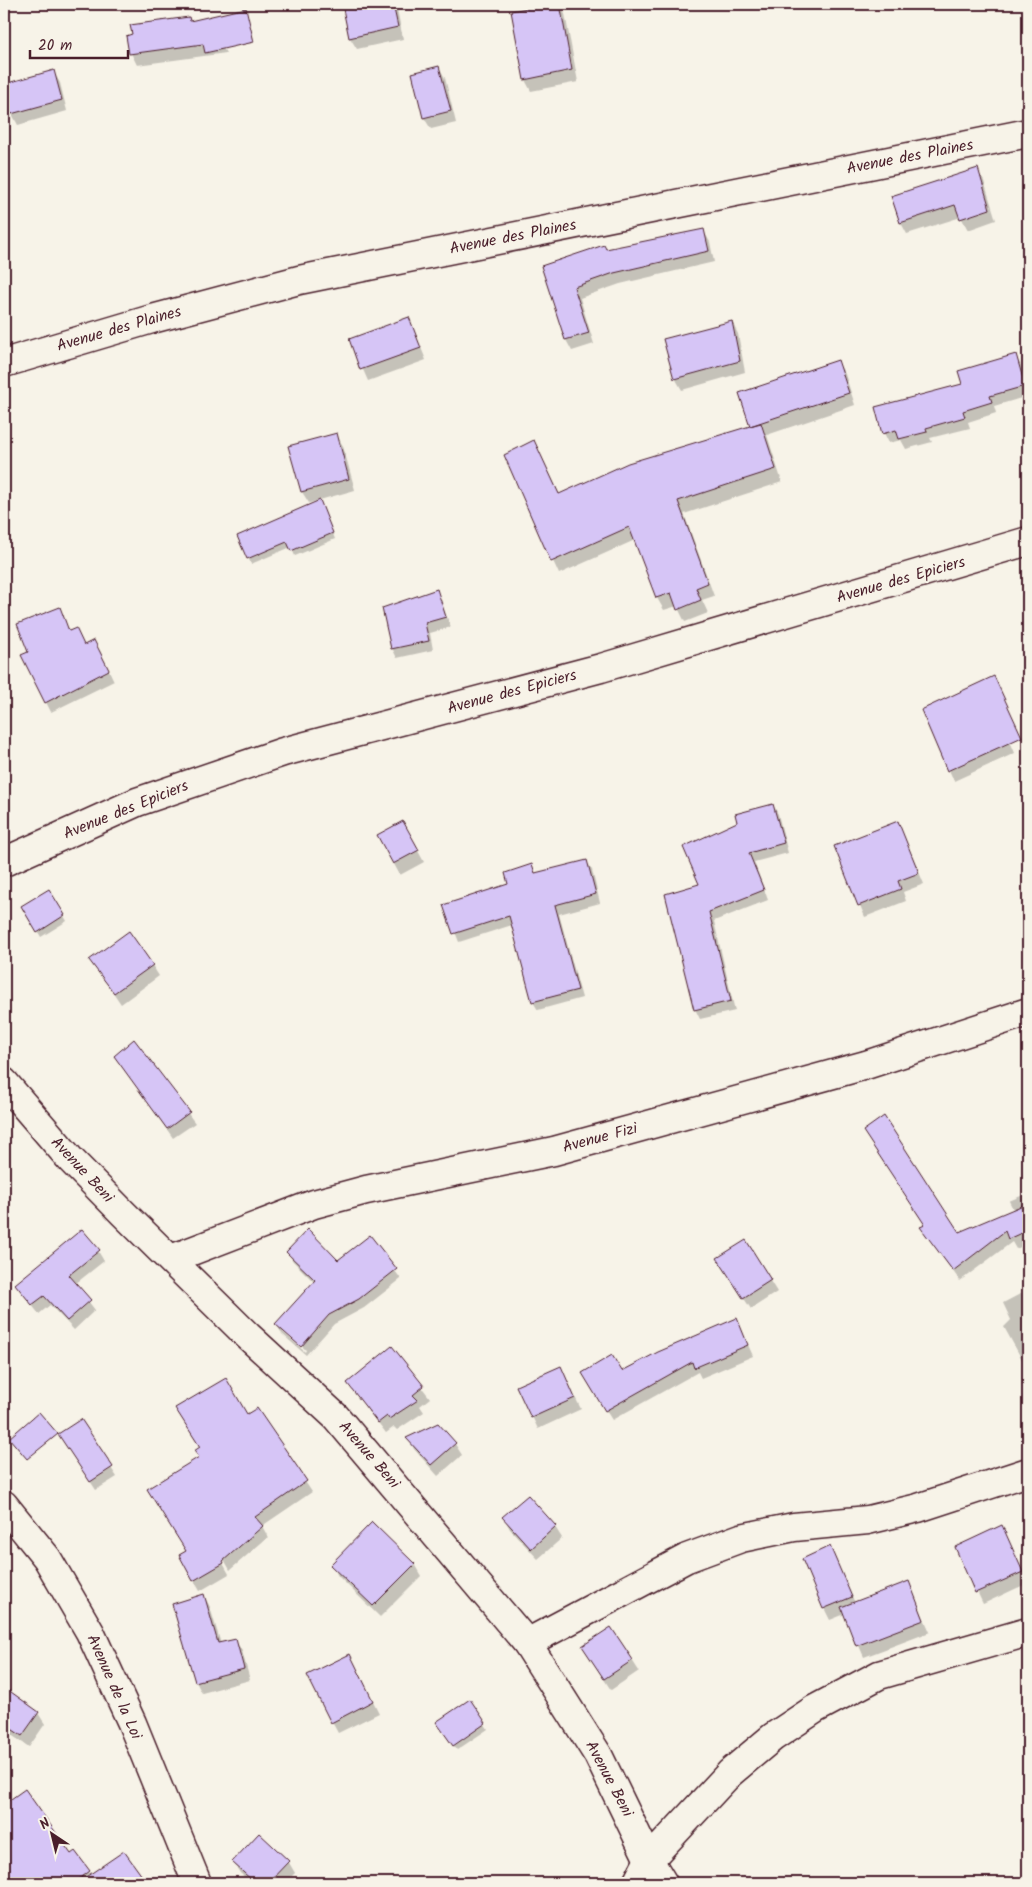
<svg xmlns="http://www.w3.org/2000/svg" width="1032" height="1887" viewBox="0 0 1032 1887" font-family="Kalam,sans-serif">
<rect width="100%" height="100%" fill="#f7f3e8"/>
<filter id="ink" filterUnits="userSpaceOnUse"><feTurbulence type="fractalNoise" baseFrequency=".02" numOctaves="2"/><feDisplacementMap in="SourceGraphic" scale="10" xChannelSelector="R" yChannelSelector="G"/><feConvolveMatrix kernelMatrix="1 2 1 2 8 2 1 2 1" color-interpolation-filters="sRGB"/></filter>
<g filter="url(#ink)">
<g fill="#0003" fill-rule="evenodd">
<path d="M 343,4 L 396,4 L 403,39 L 357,49 L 350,38 Z"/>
<path d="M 559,4 L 565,14 L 578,82 L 531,91 L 525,80 L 512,12 Z"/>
<path d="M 189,18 L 191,22 L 220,43 L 226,53 L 137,65 L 131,53 Z"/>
<path d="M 439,67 L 445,78 L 456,123 L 431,129 L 424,118 L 413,74 Z"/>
<path d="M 53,71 L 60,83 L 67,111 L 18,125 L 12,114 L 4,85 Z"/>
<path d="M 977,170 L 984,181 L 996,220 L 968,230 L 961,217 L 907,234 L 901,223 Z"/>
<path d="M 703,230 L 710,242 L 714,262 L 620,284 L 580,298 L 594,344 L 572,351 L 566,340 L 542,267 L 606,250 Z"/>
<path d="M 409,318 L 426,360 L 368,381 L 350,340 Z"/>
<path d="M 732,322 L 738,334 L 745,372 L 682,390 L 675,378 Z"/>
<path d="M 1015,355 L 1021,366 L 1028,396 L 994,406 L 996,413 L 968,422 L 970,428 L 930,438 L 932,442 L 906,449 L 901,440 L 889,443 L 884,433 Z"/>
<path d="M 837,361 L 845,374 L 855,405 L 767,435 L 782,482 L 684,514 L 714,596 L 702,600 L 708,613 L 685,622 L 677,606 L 664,610 L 657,598 L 635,540 L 559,574 L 505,456 L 541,455 L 560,495 L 751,427 L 740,394 Z"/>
<path d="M 336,434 L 343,446 L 355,490 L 309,503 L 302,492 L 290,447 Z"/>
<path d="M 322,507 L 335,539 L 295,556 L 291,547 L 251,564 L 239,537 Z"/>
<path d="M 436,590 L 451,627 L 430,633 L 433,650 L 397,658 L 392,648 Z"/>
<path d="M 59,609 L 70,632 L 76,630 L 85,646 L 100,651 L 114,681 L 51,712 L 46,702 L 30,652 Z"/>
<path d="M 989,692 L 1015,753 L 954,781 L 922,711 Z"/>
<path d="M 4,799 L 9,809 L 4,812 Z"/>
<path d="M 773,805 L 778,814 L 788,853 L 754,862 L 768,900 L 714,921 L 735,1011 L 700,1019 L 695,1009 L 701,885 Z"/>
<path d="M 898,822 L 924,884 L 903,892 L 906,901 L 865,917 L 835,847 Z"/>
<path d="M 403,823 L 424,862 L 400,875 L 378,835 Z"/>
<path d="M 587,862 L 592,870 L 600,903 L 559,914 L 582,998 L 538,1010 L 533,1002 L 512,925 L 459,942 L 445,906 L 510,884 L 531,866 L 536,874 Z"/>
<path d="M 49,890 L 67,921 L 41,937 L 23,906 Z"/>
<path d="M 91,960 L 152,965 L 159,976 L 121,1004 Z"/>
<path d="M 134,1041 L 195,1123 L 173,1138 L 115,1056 Z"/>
<path d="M 1028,1193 L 1028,1244 L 1016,1249 L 1012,1242 L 960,1281 L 922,1228 L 959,1234 L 1014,1211 L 1009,1201 Z"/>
<path d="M 370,1237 L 401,1279 L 364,1308 L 334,1324 L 306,1355 L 282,1334 L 277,1325 L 314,1282 L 293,1261 L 287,1252 L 338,1262 ZM 283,1329 L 306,1350 L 305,1352 L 283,1332 Z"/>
<path d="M 745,1241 L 777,1292 L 751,1309 L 725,1270 Z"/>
<path d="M 98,1251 L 104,1261 L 75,1284 L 95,1310 L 74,1330 L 50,1305 L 39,1314 L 16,1285 Z"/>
<path d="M 1028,1290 L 1028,1363 L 1025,1365 L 1004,1327 L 1011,1320 L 1003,1303 Z"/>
<path d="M 737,1320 L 753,1356 L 701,1378 L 698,1372 L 612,1420 L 589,1384 L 622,1372 Z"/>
<path d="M 392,1348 L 430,1398 L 420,1406 L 424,1412 L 397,1430 L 394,1427 L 386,1433 L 348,1383 Z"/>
<path d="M 560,1367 L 581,1409 L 538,1429 L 518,1387 Z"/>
<path d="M 256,1409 L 312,1492 L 262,1526 L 268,1537 L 230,1570 L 221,1554 L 219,1556 L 229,1574 L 200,1591 L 180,1556 L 187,1552 L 200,1457 Z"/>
<path d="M 80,1421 L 117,1477 L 96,1490 L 65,1443 Z"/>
<path d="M 408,1438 L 455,1444 L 462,1455 L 438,1476 L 414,1449 Z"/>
<path d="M 528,1497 L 555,1527 L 562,1538 L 538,1559 L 510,1529 L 504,1518 Z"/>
<path d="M 1002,1527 L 1028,1583 L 983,1604 L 956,1547 Z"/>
<path d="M 830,1548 L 855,1603 L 908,1582 L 930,1632 L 864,1657 L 845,1614 L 830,1620 L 824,1608 Z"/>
<path d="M 414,1564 L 421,1576 L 380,1617 L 338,1576 L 332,1565 Z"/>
<path d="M 204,1596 L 210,1607 L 221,1644 L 235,1640 L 242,1651 L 250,1680 L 202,1693 L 196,1682 L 174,1605 Z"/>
<path d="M 590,1658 L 632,1660 L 639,1671 L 611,1690 Z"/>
<path d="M 356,1667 L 379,1713 L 338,1733 L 332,1722 Z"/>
<path d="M 4,1689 L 38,1713 L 45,1724 L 29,1747 L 4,1730 Z"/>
<path d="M 470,1701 L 488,1729 L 457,1750 L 441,1728 Z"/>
<path d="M 25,1791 L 71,1855 L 89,1872 L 95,1882 L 4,1883 L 4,1805 Z"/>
<path d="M 288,1861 L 295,1873 L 285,1883 L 251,1883 L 240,1873 L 233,1862 Z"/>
</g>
<g fill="#d6c5f6" stroke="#4a1f2b">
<path d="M 342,4 L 393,4 L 398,27 L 349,38 Z"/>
<path d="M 548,4 L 560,4 L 572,70 L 524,80 L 511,11 Z"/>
<path d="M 246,8 L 254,42 L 205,53 L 203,44 L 129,54 L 126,36 L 132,34 L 130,25 L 189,17 L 190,21 Z"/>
<path d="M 439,66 L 451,111 L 423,118 L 412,73 Z"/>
<path d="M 54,70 L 62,100 L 11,114 L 4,84 Z"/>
<path d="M 978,168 L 990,209 L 960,219 L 955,205 L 900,223 L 891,196 Z"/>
<path d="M 704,229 L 709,251 L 614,273 L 574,287 L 589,333 L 565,340 L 541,266 L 604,245 L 606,249 Z"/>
<path d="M 409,317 L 421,348 L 360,370 L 349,339 Z"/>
<path d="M 732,321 L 740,361 L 674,379 L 663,339 Z"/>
<path d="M 1016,354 L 1025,386 L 990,396 L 992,402 L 963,411 L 965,417 L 926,428 L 927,432 L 899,439 L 896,430 L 882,434 L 875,407 L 962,384 L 958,371 Z"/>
<path d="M 838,360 L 849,393 L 750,426 L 761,423 L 776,469 L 678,501 L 708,583 L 696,588 L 701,600 L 677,610 L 671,593 L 656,598 L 629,527 L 551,562 L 504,455 L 534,440 L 559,494 L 628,463 L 750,426 L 739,393 Z"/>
<path d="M 337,433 L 349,479 L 301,492 L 288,446 Z"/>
<path d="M 320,500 L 333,533 L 291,551 L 287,542 L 247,559 L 237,536 Z"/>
<path d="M 437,589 L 446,617 L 425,623 L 429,641 L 391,649 L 382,608 Z"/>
<path d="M 60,607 L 69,631 L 76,628 L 84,645 L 94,640 L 109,670 L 45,703 L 21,655 L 28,652 L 17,624 Z"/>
<path d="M 994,676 L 1022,737 L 947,771 L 921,710 Z"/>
<path d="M 773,804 L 784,843 L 749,853 L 764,890 L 709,912 L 731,1001 L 694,1010 L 665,894 L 699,884 L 683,847 L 737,822 L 735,814 Z"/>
<path d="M 403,821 L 419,850 L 393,864 L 377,835 Z"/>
<path d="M 898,821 L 919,873 L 898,881 L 901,889 L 858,906 L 834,846 Z"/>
<path d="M 587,860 L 596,894 L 555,905 L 578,990 L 532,1002 L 509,916 L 453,934 L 443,905 L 508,884 L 505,873 L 532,864 L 535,873 Z"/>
<path d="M 49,889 L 65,915 L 37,933 L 21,906 Z"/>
<path d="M 129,931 L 153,965 L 114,993 L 89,960 Z"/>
<path d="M 134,1039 L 190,1112 L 167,1129 L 114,1056 Z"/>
<path d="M 884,1116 L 959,1232 L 1028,1203 L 1028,1230 L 1008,1239 L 1005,1231 L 953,1271 L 920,1227 L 925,1225 L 863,1131 Z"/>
<path d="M 82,1229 L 100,1250 L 69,1275 L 91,1300 L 67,1321 L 44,1296 L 32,1305 L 15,1284 Z"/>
<path d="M 308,1229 L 338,1260 L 370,1235 L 397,1269 L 359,1299 L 329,1315 L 301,1347 L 275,1324 L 315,1280 L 286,1252 Z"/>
<path d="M 746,1240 L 771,1280 L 743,1298 L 717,1258 Z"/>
<path d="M 737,1318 L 748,1345 L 694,1368 L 692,1362 L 605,1411 L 582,1373 L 612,1355 L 622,1371 L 658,1352 Z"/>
<path d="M 392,1346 L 424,1386 L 413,1395 L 418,1400 L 389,1419 L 387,1416 L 378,1423 L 347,1383 Z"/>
<path d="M 561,1366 L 575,1398 L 531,1418 L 516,1386 Z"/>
<path d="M 226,1378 L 247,1414 L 257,1408 L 307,1481 L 255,1517 L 263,1526 L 223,1561 L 224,1563 L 193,1581 L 179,1555 L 186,1551 L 147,1489 L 199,1457 L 194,1451 L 200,1447 L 175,1408 Z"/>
<path d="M 39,1412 L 58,1434 L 27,1459 L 9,1438 Z"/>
<path d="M 81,1419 L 113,1467 L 90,1482 L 58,1434 Z"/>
<path d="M 438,1423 L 456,1443 L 431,1465 L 406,1438 Z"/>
<path d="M 528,1495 L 556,1526 L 531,1549 L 502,1517 Z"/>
<path d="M 372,1522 L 415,1564 L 373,1606 L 330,1565 Z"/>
<path d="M 1002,1525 L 1023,1572 L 975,1593 L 955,1547 Z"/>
<path d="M 830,1546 L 852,1597 L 823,1609 L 802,1559 Z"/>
<path d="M 909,1581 L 924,1620 L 856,1646 L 841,1607 Z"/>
<path d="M 204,1594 L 218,1643 L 236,1639 L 244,1669 L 195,1682 L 172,1604 Z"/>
<path d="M 611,1627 L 633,1660 L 604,1679 L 582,1646 Z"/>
<path d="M 350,1654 L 373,1701 L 331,1723 L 307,1675 Z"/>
<path d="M 4,1687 L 39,1712 L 22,1736 L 4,1724 Z"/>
<path d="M 470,1699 L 486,1723 L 453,1746 L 436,1722 Z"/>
<path d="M 25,1789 L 71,1854 L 75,1851 L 90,1871 L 74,1883 L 4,1883 L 4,1804 Z"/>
<path d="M 259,1833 L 289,1861 L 268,1883 L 255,1883 L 232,1862 Z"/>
<path d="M 124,1851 L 147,1883 L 77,1883 Z"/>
</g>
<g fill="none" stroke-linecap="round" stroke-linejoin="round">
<g stroke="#4a1f2b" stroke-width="31">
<g id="minor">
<path d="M 4,862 L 137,802 L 283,752 L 601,668 L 1028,541"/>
<path d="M 4,1082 L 71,1160 L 123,1213 L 248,1336 L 336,1417 L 527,1643 L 598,1755 L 649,1860 L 663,1883"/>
<path d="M 171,1259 L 314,1204 L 366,1190 L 554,1151 L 866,1065 L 1028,1012"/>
<path d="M 4,1505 L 47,1558 L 90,1632 L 132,1723 L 197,1883"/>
<path d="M 527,1643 L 687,1558 L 741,1538 L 794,1527 L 868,1520 L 918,1508 L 1028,1472"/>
<path d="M 637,1883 L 649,1860 L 730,1773 L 773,1737 L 815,1709 L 879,1675 L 1028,1632"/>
</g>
</g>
<g stroke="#4a1f2b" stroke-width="31">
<path id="tertiary" d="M 4,363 L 152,319 L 299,280 L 1028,133"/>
</g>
<use href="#minor" stroke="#f7f3e8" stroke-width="28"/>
<use href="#tertiary" stroke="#f7f3e8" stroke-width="28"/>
</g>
</g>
<g text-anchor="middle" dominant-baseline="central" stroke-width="4" stroke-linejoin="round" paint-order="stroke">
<g font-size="16" fill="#4a1f2b" stroke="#f7f3e8">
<text transform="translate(910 157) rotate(-11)">Avenue des Plaines</text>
<text transform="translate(513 237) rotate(-11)">Avenue des Plaines</text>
<text transform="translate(119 329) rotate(-16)">Avenue des Plaines</text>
<text transform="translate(901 580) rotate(-16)">Avenue des Epiciers</text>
<text transform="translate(512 692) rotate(-15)">Avenue des Epiciers</text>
<text transform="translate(126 810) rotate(-22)">Avenue des Epiciers</text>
<text transform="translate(600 1138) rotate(-15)">Avenue Fizi</text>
<text transform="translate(82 1170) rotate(47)">Avenue Beni</text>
<text transform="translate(369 1455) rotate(49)">Avenue Beni</text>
<text transform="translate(114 1687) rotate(66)">Avenue de la Loi</text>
<text transform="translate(609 1779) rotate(62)">Avenue Beni</text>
</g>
</g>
<rect width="1032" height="1887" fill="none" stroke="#f7f3e8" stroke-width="20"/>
<rect x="10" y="10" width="1012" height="1867" fill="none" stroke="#4a1f2b" stroke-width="2" filter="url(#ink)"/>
<g transform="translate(52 1834) rotate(325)" stroke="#f7f3e8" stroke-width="4" paint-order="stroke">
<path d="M0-4L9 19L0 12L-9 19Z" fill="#4a1f2b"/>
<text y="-8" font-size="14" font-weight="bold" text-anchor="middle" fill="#4a1f2b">N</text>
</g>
<path d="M30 50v8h98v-8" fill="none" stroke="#4a1f2b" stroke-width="2.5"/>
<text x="38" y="50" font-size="15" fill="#4a1f2b" stroke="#f7f3e8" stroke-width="4" paint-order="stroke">20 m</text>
</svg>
